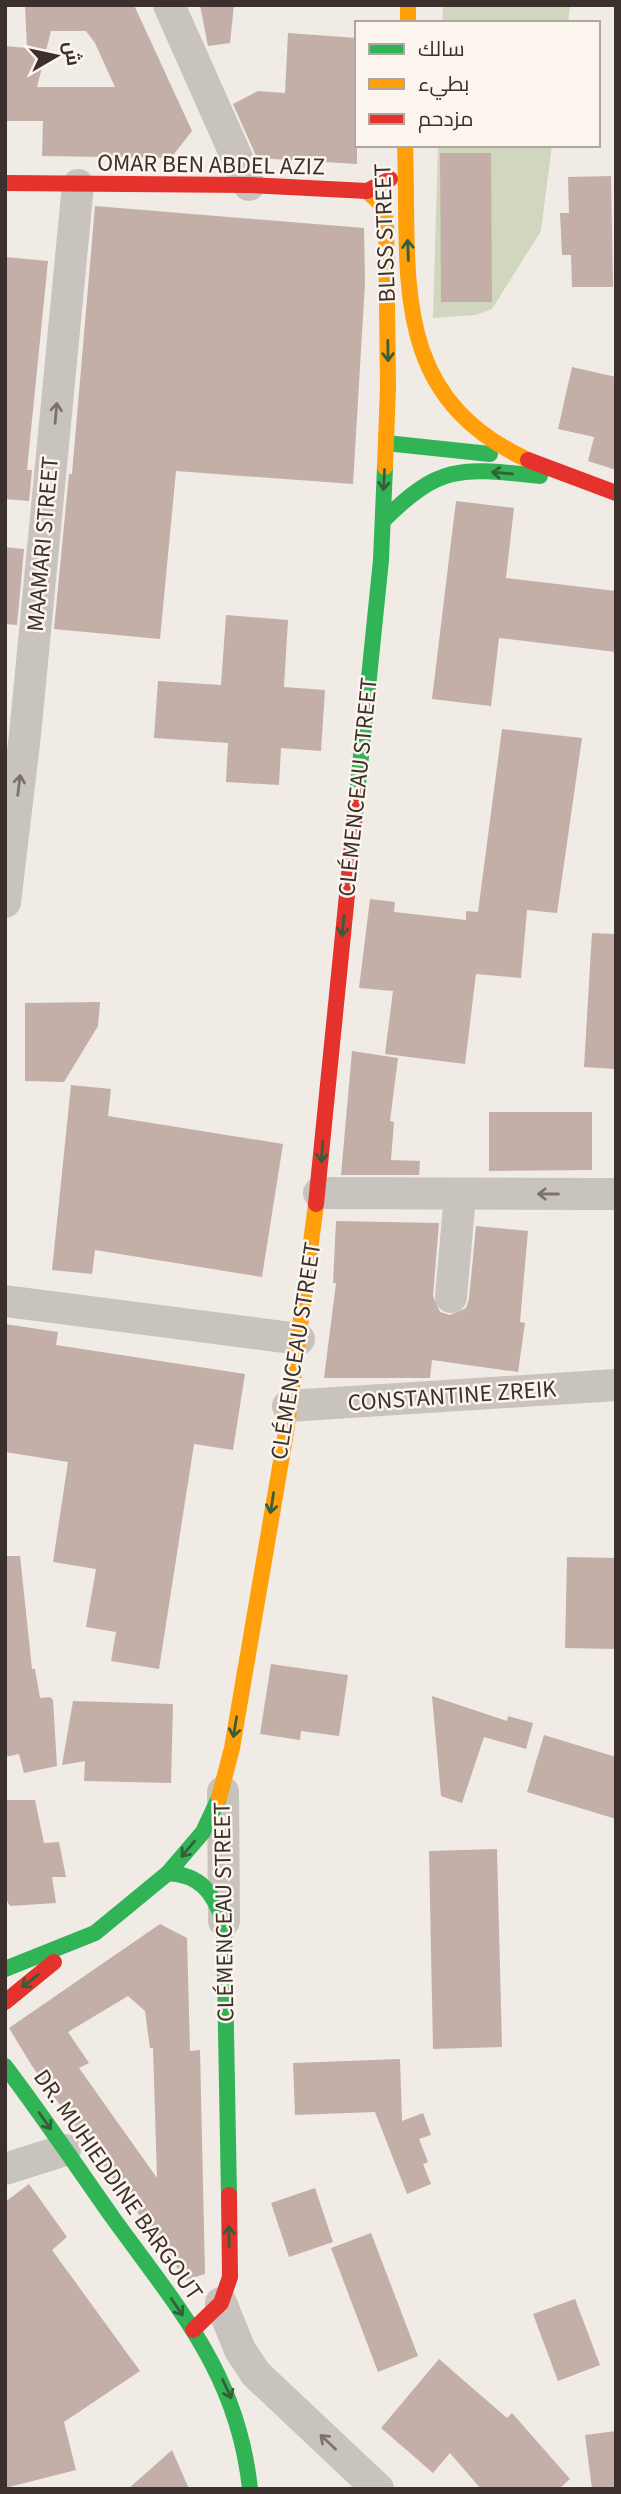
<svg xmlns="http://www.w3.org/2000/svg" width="621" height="2494" viewBox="0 0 621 2494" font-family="'Source Sans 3',Cairo,sans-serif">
<rect width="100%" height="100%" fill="#f0ebe5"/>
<g fill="#d1d6bf">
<path d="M 443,5 L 570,5 L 568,23 L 442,23 Z"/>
<path d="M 438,145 L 552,145 L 541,231 L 492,309 L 475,315 L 433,318 Z"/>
</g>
<g fill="#c3afa7" fill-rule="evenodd">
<path d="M 25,5 L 134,5 L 192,131 L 171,158 L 42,156 L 43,121 L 5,121 L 5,46 L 27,48 ZM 51,31 L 86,31 L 95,43 L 115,87 L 37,87 Z"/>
<path d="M 200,5 L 234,5 L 230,43 L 208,46 Z"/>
<path d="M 288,33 L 357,38 L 357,164 L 257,158 L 233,104 L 258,91 L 285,93 Z"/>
<path d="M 440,153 L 491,153 L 492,302 L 441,302 Z"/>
<path d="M 611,176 L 613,287 L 572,287 L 571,255 L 562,255 L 561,233 L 560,213 L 569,213 L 568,177 Z"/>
<path d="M 95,206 L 364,228 L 365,283 L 353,484 L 176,471 L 160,639 L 54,629 L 69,474 L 72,474 Z"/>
<path d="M 5,257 L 48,261 L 27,470 L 32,470 L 29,501 L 5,499 Z"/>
<path d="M 572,367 L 616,377 L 616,470 L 588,461 L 594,437 L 558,429 Z"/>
<path d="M 456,501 L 514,508 L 506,578 L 616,591 L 616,652 L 499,638 L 491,706 L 432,699 Z"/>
<path d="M 5,547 L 24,549 L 17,625 L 5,624 Z"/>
<path d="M 226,615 L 288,620 L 284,687 L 325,690 L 321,751 L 281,748 L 279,785 L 226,782 L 228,743 L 154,738 L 158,681 L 221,685 Z"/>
<path d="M 502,729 L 582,738 L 557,913 L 527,910 L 521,978 L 476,974 L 465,1064 L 385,1054 L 393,991 L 359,988 L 370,899 L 395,902 L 394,912 L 466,920 L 466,911 L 478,912 Z"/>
<path d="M 592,933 L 616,934 L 616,1069 L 584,1067 Z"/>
<path d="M 100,1002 L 98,1026 L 64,1082 L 25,1081 L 25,1003 Z"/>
<path d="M 352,1051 L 398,1058 L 390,1121 L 394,1122 L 391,1160 L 420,1161 L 419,1175 L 341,1175 Z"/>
<path d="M 71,1085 L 111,1089 L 108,1116 L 283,1144 L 262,1277 L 95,1250 L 92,1274 L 52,1270 Z"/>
<path d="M 489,1112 L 592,1112 L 592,1170 L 489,1171 Z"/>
<path d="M 336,1221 L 439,1223 L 433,1296 L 440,1312 L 450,1315 L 466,1308 L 469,1299 L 476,1226 L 528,1231 L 520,1322 L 525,1323 L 518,1372 L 432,1360 L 430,1378 L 324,1378 L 336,1283 L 333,1283 Z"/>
<path d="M 5,1324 L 58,1332 L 56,1345 L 245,1374 L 233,1450 L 194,1444 L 159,1669 L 111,1661 L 116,1632 L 86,1627 L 96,1569 L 53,1562 L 68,1462 L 5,1452 Z"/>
<path d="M 5,1556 L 20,1556 L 32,1669 L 35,1669 L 40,1698 L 50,1697 L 53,1700 L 57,1766 L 24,1773 L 19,1754 L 5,1757 Z"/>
<path d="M 567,1557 L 616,1558 L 616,1649 L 565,1648 Z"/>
<path d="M 271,1664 L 348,1675 L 339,1736 L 301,1731 L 300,1740 L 260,1734 Z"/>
<path d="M 432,1696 L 507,1721 L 508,1716 L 533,1723 L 526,1749 L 484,1737 L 462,1803 L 441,1796 Z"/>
<path d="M 73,1701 L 173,1704 L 171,1783 L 84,1781 L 85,1761 L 62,1765 Z"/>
<path d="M 544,1735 L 616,1757 L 616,1819 L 527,1792 Z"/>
<path d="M 5,1800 L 35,1800 L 44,1843 L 59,1842 L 66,1877 L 52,1877 L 56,1903 L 10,1906 L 5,1898 Z"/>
<path d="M 497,1849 L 502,2047 L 433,2049 L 429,1851 Z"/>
<path d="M 160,1924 L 187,1938 L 190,2051 L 200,2050 L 205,2274 L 186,2280 L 32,2066 L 9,2028 ZM 128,1996 L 145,2011 L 150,2048 L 153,2048 L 157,2178 L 79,2068 L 89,2063 L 68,2032 Z"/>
<path d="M 400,2059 L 402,2121 L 423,2113 L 431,2135 L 419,2139 L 428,2162 L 423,2164 L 431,2184 L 407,2194 L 375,2112 L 295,2115 L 293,2063 Z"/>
<path d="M 29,2184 L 67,2237 L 52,2250 L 140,2371 L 64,2422 L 76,2470 L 5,2488 L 5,2202 Z"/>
<path d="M 315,2188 L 333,2242 L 289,2257 L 271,2203 Z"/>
<path d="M 371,2233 L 418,2356 L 378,2372 L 331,2248 Z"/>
<path d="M 575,2299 L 600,2365 L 558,2381 L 533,2314 Z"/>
<path d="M 439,2359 L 507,2418 L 512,2413 L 570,2479 L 559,2489 L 481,2489 L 450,2453 L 433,2473 L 381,2428 Z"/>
<path d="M 616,2431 L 616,2489 L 592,2489 L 585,2435 Z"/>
<path d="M 172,2450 L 189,2489 L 128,2489 Z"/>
</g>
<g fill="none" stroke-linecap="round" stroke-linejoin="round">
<g stroke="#c9c3be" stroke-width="32">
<path d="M 169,5 L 249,185"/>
<path d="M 5,902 L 25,735 L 78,185"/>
<path d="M 319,1193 L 616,1194"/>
<path d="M 451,1297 L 460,1195"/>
<path d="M 5,1301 L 299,1339"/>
<path d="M 288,1406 L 616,1385"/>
<path d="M 223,1792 L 224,1921"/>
<path d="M 5,2169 L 65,2150"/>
<path d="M 221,2303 L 240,2350 L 256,2374 L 378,2489"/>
</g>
<g stroke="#30b455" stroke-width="16">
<path d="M 386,443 L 490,454"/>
<path d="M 383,521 C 440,463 463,468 540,476"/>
<path d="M 357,795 L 381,560 L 385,467"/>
<path d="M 168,1873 C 201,1875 212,1892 224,1921 L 229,2195"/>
<path d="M 5,1969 L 95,1933 L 168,1873 L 203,1832 L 219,1798"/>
<path d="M 5,2066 C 43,2116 77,2167 113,2218 C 178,2308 238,2374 250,2489"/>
</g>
<g stroke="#ff9f0a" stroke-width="16">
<path d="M 408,5 L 408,23"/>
<path d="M 405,145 C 410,276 387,395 528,460"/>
<path d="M 367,191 L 380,203 L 386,220 L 388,387 L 385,467"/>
<path d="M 219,1798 L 232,1748 L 286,1432 L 316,1204"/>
</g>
<g stroke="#e5322d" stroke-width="16">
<path d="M 5,183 L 249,185 L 367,191 L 390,179"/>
<path d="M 528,460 L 616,493"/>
<path d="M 316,1204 L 357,795"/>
<path d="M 5,2002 L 54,1962"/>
<path d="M 193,2330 L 221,2303 L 230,2277 L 229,2195"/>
</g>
</g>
<defs><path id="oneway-shaft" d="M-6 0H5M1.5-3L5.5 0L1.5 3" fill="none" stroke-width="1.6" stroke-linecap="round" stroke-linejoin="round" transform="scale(1.75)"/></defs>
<g stroke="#375e3a">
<use href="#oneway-shaft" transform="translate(408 250) rotate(-92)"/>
<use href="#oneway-shaft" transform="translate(388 351) rotate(89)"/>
<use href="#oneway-shaft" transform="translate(502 473) rotate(-175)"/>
<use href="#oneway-shaft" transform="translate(384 480) rotate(93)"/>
<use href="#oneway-shaft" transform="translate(343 926) rotate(96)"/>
<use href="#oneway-shaft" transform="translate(322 1152) rotate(94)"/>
<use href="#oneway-shaft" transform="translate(272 1503) rotate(99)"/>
<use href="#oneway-shaft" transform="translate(235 1727) rotate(99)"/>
<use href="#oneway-shaft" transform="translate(188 1849) rotate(130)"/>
<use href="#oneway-shaft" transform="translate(30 1981) rotate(142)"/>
<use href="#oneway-shaft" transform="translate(45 2121) rotate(55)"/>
<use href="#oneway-shaft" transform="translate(229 2236) rotate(-91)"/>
<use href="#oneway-shaft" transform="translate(177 2307) rotate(56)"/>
<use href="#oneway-shaft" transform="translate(227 2389) rotate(65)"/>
</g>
<g stroke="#7b726d">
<use href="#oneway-shaft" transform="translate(56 413) rotate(-85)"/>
<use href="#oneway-shaft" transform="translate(19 785) rotate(-83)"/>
<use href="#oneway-shaft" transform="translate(548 1194) rotate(180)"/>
<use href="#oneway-shaft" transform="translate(328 2442) rotate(-137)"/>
</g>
<g text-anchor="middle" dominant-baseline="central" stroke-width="5" stroke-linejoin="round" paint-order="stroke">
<g font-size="24" fill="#3b302b" stroke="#fbf5ee">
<text transform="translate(211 165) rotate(1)">OMAR BEN ABDEL AZIZ</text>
<text transform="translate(385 233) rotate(-92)">BLISS STREET</text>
<text transform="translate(43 544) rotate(-85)">MAAMARI STREET</text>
<text transform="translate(358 787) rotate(-84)">CLÉMENCEAU STREET</text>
<text transform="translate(296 1351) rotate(-81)">CLÉMENCEAU STREET</text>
<text transform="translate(452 1396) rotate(-4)">CONSTANTINE ZREIK</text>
<text transform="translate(224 1912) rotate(-91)">CLÉMENCEAU STREET</text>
<text transform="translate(118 2185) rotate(55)">DR. MUHIEDDINE BARGOUT</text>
</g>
</g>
<rect width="621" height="2494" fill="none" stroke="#3b302b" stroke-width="14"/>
<rect x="355" y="21" width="245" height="126" fill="#fbf5ee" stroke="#aea6a0" stroke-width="2"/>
<rect x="369" y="44" width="35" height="10" fill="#30b455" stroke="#aea6a0" stroke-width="2"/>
<text x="418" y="56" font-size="21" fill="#3b302b">سالك</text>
<rect x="369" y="79" width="35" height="10" fill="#ff9f0a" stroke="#aea6a0" stroke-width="2"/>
<text x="418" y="91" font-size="21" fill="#3b302b">بطيء</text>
<rect x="369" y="114" width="35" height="10" fill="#e5322d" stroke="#aea6a0" stroke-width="2"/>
<text x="418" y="126" font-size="21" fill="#3b302b">مزدحم</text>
<g transform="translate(56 56) rotate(81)" stroke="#fbf5ee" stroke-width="5" paint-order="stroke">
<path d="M0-5L12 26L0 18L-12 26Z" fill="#3b302b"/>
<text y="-10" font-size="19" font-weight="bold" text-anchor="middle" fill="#3b302b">ش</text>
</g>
</svg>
